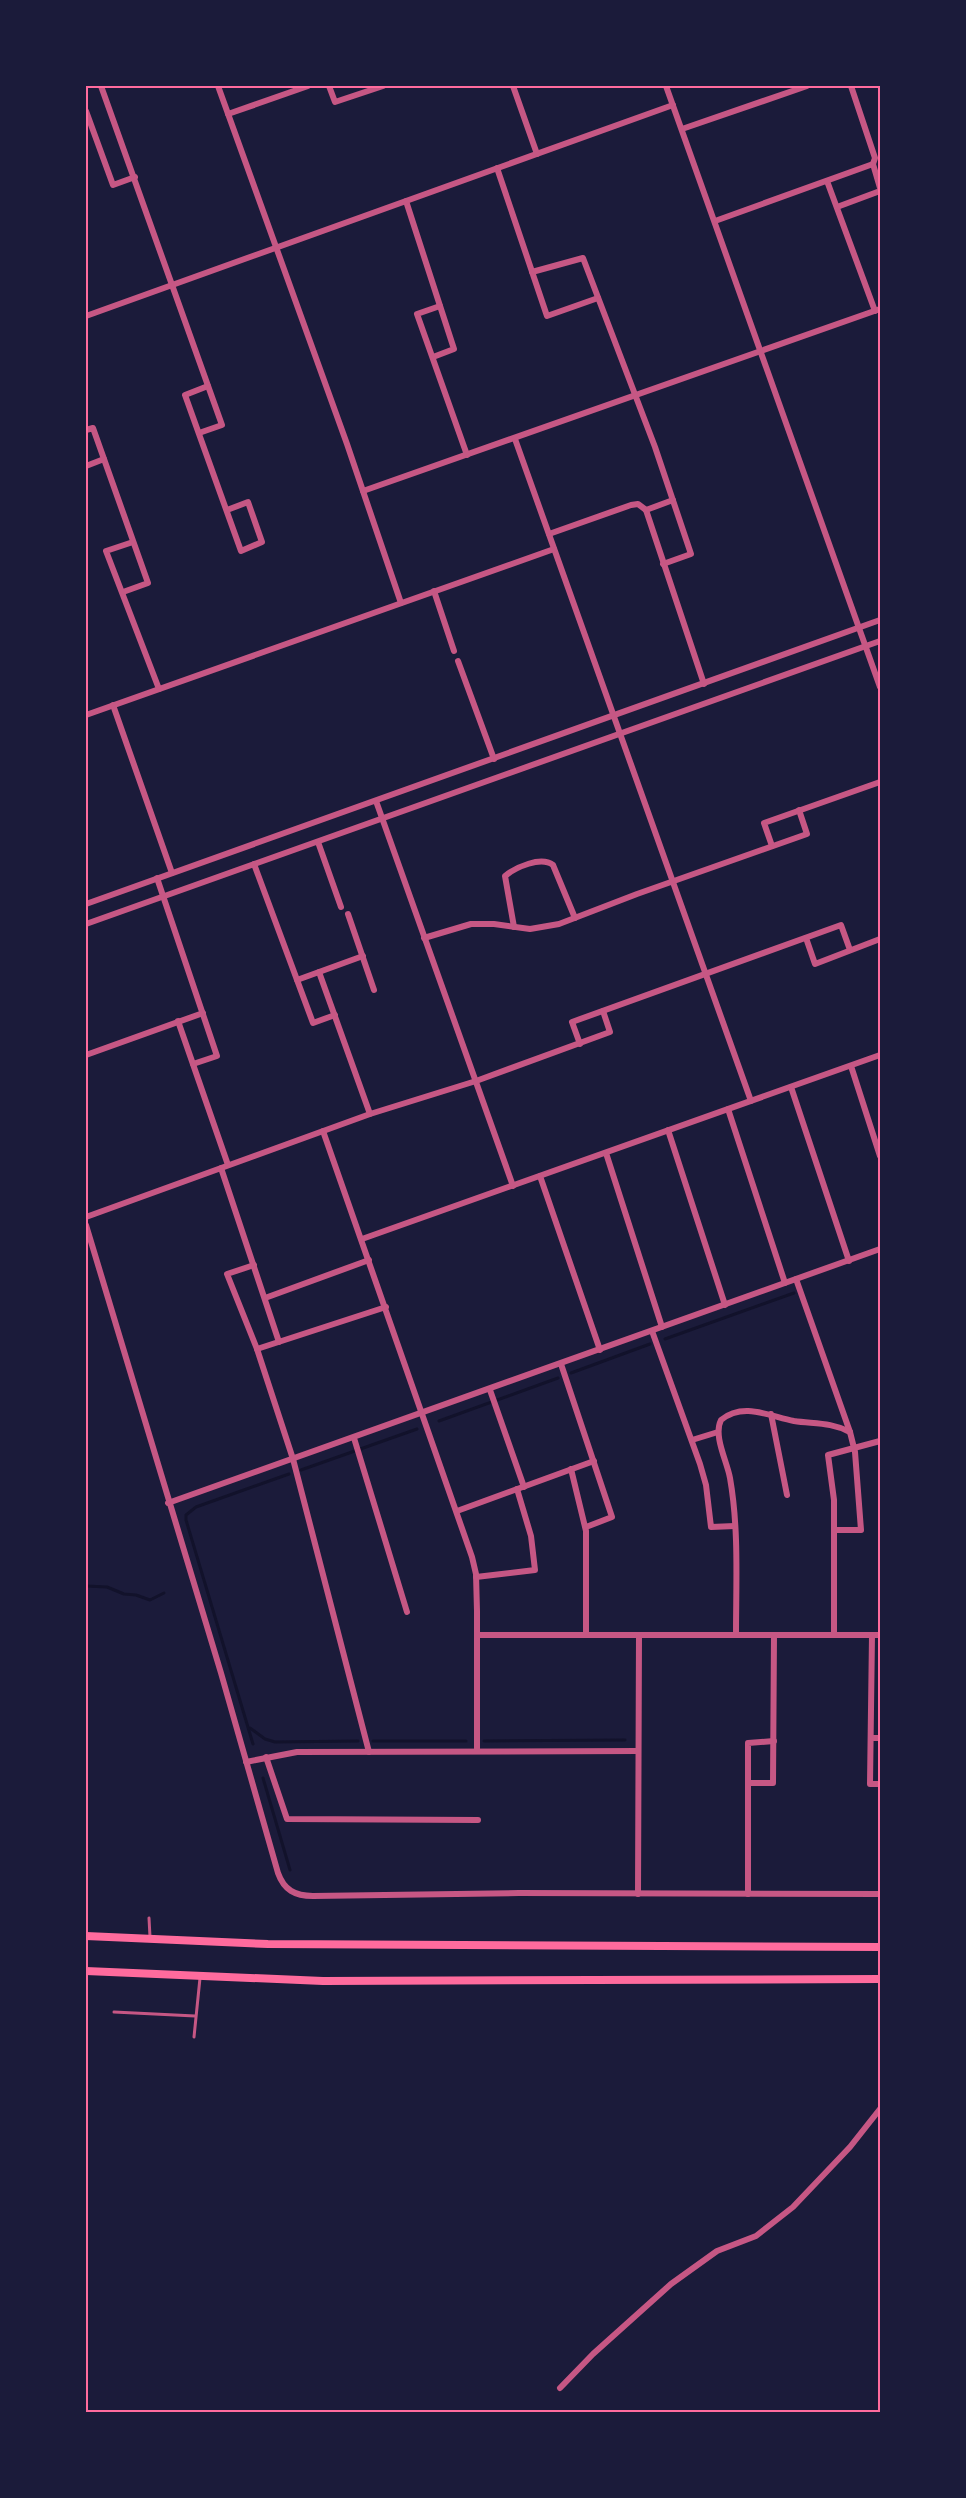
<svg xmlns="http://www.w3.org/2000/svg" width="966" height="2498" viewBox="0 0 966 2498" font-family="'Libre Baskerville',serif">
<rect width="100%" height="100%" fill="#1b1b3a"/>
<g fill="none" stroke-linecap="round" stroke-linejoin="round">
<g stroke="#12122b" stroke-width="3">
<path d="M 665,1339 L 794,1293"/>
<path d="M 571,1373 L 650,1344"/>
<path d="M 439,1421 L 558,1378"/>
<path d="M 301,1470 L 417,1429"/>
<path d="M 86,1586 L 107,1587 L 124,1594 L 136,1595 L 150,1600 L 164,1593"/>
<path d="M 250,1728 L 265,1739 L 275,1742 L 358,1741"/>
<path d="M 373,1741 L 466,1741"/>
<path d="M 484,1741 L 625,1740"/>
<path d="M 253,1744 L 186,1520 L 186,1515 L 196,1507 L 289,1474"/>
<path d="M 263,1778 L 290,1870"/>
</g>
<g stroke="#c65784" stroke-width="3">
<path d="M 149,1918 L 150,1937"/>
<path d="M 114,2012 L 195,2016"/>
<path d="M 194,2037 L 200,1978"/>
</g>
<g stroke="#c65784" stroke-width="6">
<path d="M 101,86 L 222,425 L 199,433"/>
<path d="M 218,86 L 347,444 L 401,603"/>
<path d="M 329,86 L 335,102 L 383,86"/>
<path d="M 513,86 L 537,154"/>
<path d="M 666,86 L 880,687"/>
<path d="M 851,86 L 875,158 L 873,164 L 880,188"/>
<path d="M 86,111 L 113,185 L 135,177"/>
<path d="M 228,114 L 308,86"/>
<path d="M 682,129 L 807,86"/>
<path d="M 497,168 L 547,316 L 598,298"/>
<path d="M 827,181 L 875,311"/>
<path d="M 406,201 L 454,349 L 433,357"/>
<path d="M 837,207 L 880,191"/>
<path d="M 715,221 L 873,164"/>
<path d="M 532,272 L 583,258 L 655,447 L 691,554 L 663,564"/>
<path d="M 440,306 L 417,314 L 467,455"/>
<path d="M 86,316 L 673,105"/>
<path d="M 208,386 L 185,395 L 241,551 L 262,542 L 248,502 L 227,510"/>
<path d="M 86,430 L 93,428 L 148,583 L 123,592"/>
<path d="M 515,439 L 751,1101"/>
<path d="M 86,466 L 104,459"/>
<path d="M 363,491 L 880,309"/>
<path d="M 646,510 L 704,684"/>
<path d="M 646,510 L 673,500"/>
<path d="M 549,534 L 631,505 L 638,504 L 646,510"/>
<path d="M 133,542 L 106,551 L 159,689"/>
<path d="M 434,591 L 454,651"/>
<path d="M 458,661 L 494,759"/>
<path d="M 113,705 L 172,873"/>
<path d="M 86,715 L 554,549"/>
<path d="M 376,801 L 513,1186"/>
<path d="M 318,842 L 341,907"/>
<path d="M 772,846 L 764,823 L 880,782"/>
<path d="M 254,864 L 313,1023 L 335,1015"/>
<path d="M 157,878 L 217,1056 L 193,1064"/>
<path d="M 86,904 L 880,620"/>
<path d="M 348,914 L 374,990"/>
<path d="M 86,924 L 880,641"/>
<path d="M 514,927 L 505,876 C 516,867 541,856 553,865 L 575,918"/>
<path d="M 424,938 L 471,924 L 494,924 L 530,929 L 559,924 L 637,894 L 807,834 L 799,810"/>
<path d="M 806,938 L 815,964 L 880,939"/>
<path d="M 319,972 L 370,1114"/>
<path d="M 297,980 L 363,956"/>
<path d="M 178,1021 L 228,1165"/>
<path d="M 580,1044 L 572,1022 L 841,925 L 850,950"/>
<path d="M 86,1055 L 203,1013"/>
<path d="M 851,1066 L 880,1156"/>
<path d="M 791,1087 L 849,1261"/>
<path d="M 728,1109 L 785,1283"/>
<path d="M 668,1130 L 725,1305"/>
<path d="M 323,1131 L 472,1557 L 476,1574 L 477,1611 L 477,1751"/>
<path d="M 606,1153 L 662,1327"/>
<path d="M 221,1168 L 279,1342"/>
<path d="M 540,1176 L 600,1350"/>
<path d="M 86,1217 L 370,1114 L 476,1081 L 610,1032 L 603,1011"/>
<path d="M 86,1225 L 221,1673 L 278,1873 C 284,1890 295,1896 313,1896 L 519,1893 L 880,1894"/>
<path d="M 362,1239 L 880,1055"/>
<path d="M 254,1265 L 227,1274 L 257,1349 L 293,1459 L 369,1752"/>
<path d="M 796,1279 L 850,1432 L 855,1452 L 861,1530 L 835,1530"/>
<path d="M 265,1298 L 369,1260"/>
<path d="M 652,1331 L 700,1464 L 706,1485 L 711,1527 L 735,1526"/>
<path d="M 257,1349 L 386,1307"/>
<path d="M 561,1364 L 612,1517 L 586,1527"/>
<path d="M 490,1390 L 524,1487"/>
<path d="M 771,1414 L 787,1495"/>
<path d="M 354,1438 L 407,1612"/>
<path d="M 692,1440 L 718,1432"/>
<path d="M 571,1469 L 586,1531 L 586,1635"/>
<path d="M 168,1503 L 880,1249"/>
<path d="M 457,1511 L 594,1461"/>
<path d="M 476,1577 L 535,1570 L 531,1536 L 517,1489"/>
<path d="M 477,1635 L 880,1635"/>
<path d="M 736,1635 C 736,1583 739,1529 730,1478 C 727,1461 713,1436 721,1420 C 743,1402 769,1416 794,1421 C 814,1424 831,1422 850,1432"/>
<path d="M 834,1635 L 834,1500 L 828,1455 L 880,1441"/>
<path d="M 872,1635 L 870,1784 L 880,1784"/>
<path d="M 871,1738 L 880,1738"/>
<path d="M 266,1757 L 287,1819 L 478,1820"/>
<path d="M 246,1762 L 297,1752 L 638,1751"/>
<path d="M 748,1783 L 773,1783 L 774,1635"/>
<path d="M 638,1894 L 639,1635"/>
<path d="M 748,1894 L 748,1743 L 774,1741"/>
<path d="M 560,2388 L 593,2354 L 671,2284 L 717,2251 L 756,2236 L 793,2207 L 850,2147 L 880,2109"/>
</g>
<g stroke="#ff6b9d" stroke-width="8">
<path d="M 86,1936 L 268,1944 L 880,1947"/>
<path d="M 86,1971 L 323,1981 L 880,1979"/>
</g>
</g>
<rect width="966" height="2498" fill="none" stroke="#1b1b3a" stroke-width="174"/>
<rect x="87" y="87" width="792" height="2324" fill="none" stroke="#ff6b9d" stroke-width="2"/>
</svg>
